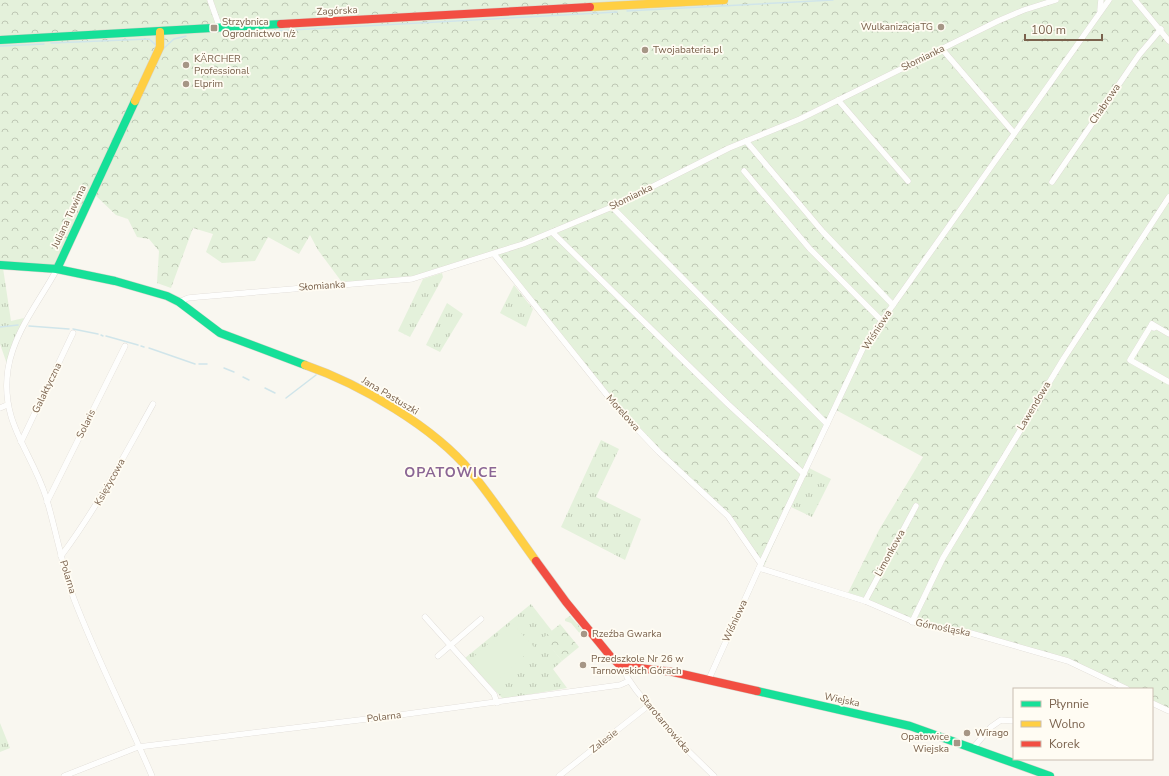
<svg xmlns="http://www.w3.org/2000/svg" width="1169" height="776" viewBox="0 0 1169 776" font-family="'Nunito Sans',sans-serif">
<defs>
<pattern id="grass-tufts" width="24" height="20" patternUnits="userSpaceOnUse"><rect width="24" height="20" fill="#e4f1db"/><path d="M3 7l-1-3M5 7V3M7 7l1-3M15 17l-1-3M17 17v-4M19 17l1-3" fill="none" stroke="#bec7b4"/></pattern>
<pattern id="park-crowns" width="20" height="18" patternUnits="userSpaceOnUse"><rect width="20" height="18" fill="#e4f1db"/><path d="M2 6a3 3 0 1 1 6 0M12 15a3 3 0 1 1 6 0" fill="none" stroke="#bec7b4"/></pattern>
</defs>
<rect width="100%" height="100%" fill="#f9f7f0"/>
<g fill="url(#grass-tufts)">
<path d="M 0,268 L 3,268 L 11,321 L 24,318 L 12,344 L 7,364 L 0,344 Z"/>
<path d="M 442,273 L 443,277 L 410,337 L 398,331 L 423,279 Z"/>
<path d="M 514,285 L 533,309 L 526,327 L 500,313 Z"/>
<path d="M 447,303 L 463,314 L 440,352 L 426,345 Z"/>
<path d="M 601,440 L 619,449 L 596,497 L 641,519 L 625,560 L 561,527 Z"/>
<path d="M 809,468 L 831,479 L 812,517 L 791,507 Z"/>
<path d="M 531,604 L 552,631 L 544,638 L 562,661 L 553,669 L 567,688 L 503,699 L 465,658 Z"/>
<path d="M 570,616 L 587,635 L 585,636 L 582,636 L 571,623 L 565,621 L 565,619 Z"/>
<path d="M 0,723 L 10,748 L 0,752 Z"/>
</g>
<g fill="url(#park-crowns)">
<path d="M 0,0 L 1169,0 L 1169,711 L 1152,704 L 1152,689 L 1123,689 L 1077,666 L 960,632 L 929,627 L 846,597 L 879,530 L 923,457 L 836,410 L 804,474 L 762,571 L 729,519 L 626,420 L 492,254 L 427,274 L 344,285 L 318,250 L 310,235 L 299,254 L 268,237 L 255,261 L 222,263 L 206,252 L 213,234 L 193,228 L 171,288 L 157,283 L 159,251 L 149,239 L 137,237 L 128,219 L 116,215 L 93,193 L 58,269 L 0,264 Z"/>
<path d="M 560,624 L 579,647 L 562,661 L 543,638 Z"/>
</g>
<path fill="#e4f1db" d="M 512,623 L 534,647 L 492,685 L 470,660 Z"/>
<g fill="none" stroke-linecap="round" stroke-linejoin="round">
<g stroke="#d0e5ea" stroke-width="1.5">
<path d="M 627,11 L 833,0"/>
<path d="M 235,33 L 617,12"/>
<path d="M 51,43 L 149,39 L 156,45"/>
<path d="M 0,46 L 44,44"/>
<path d="M 164,48 L 174,39 L 186,36"/>
<path d="M 29,326 L 69,329"/>
<path d="M 0,327 L 18,325"/>
<path d="M 73,329 L 98,334"/>
<path d="M 101,335 L 103,336"/>
<path d="M 106,336 L 138,345"/>
<path d="M 141,346 L 144,347"/>
<path d="M 149,348 L 195,364"/>
<path d="M 199,364 L 207,364"/>
<path d="M 224,368 L 234,372"/>
<path d="M 243,377 L 249,380"/>
<path d="M 265,388 L 275,393"/>
<path d="M 286,398 L 316,375"/>
</g>
<g stroke="#d9d4ce" stroke-width="6">
<g id="street">
<path d="M 210,0 L 220,28"/>
<path d="M 1135,0 L 1169,41"/>
<path d="M 1100,10 L 1101,0"/>
<path d="M 942,49 L 1014,133"/>
<path d="M 838,100 L 908,181"/>
<path d="M 746,141 L 823,232 L 893,305"/>
<path d="M 744,171 L 810,249 L 882,321"/>
<path d="M 1052,182 L 1139,55 L 1161,29"/>
<path d="M 612,207 L 827,424"/>
<path d="M 553,233 L 728,404 L 804,474"/>
<path d="M 494,254 L 619,410 L 659,452 L 728,516 L 761,564"/>
<path d="M 57,269 C 40,301 14,331 8,369 C 0,423 31,450 46,497 C 56,530 62,566 74,599 C 97,659 127,717 152,776"/>
<path d="M 179,302 L 188,298 L 198,297 L 412,279 L 523,244 L 612,207 L 729,148 L 800,119 L 998,21 L 1024,10 L 1056,0"/>
<path d="M 1152,324 L 1169,334"/>
<path d="M 1154,328 L 1152,324 L 1130,360 L 1169,382"/>
<path d="M 0,408 L 7,405"/>
<path d="M 21,442 L 73,333"/>
<path d="M 47,502 L 125,346"/>
<path d="M 61,556 C 97,508 124,456 153,404"/>
<path d="M 759,568 L 865,601 L 921,625 L 967,632 L 1068,661 L 1127,689"/>
<path d="M 865,601 L 916,506"/>
<path d="M 425,617 L 494,694 L 497,703"/>
<path d="M 912,622 L 943,558 L 1064,358 L 1169,197"/>
<path d="M 438,656 L 481,619"/>
<path d="M 625,667 L 627,677 L 636,690 L 679,742 L 714,776"/>
<path d="M 708,681 L 759,568 L 864,346 L 1109,0"/>
<path d="M 1152,703 L 1169,711"/>
<path d="M 973,748 L 991,727 L 1001,720 L 1014,721"/>
<path d="M 64,776 L 138,747 L 392,716 L 620,685 L 629,681"/>
<path d="M 559,776 L 649,705"/>
</g>
</g>
<g stroke="#d8d3ca" stroke-width="9">
<g id="fast">
<path d="M 0,40 L 281,24"/>
<path d="M 0,265 L 57,269 L 115,281 L 167,296 L 179,302 L 220,333 L 305,365"/>
<path d="M 57,269 L 135,101"/>
<path d="M 757,691 L 910,726 L 1050,776"/>
</g>
</g>
<g stroke="#d8d3ca" stroke-width="9">
<g id="slow">
<path d="M 590,7 L 724,0"/>
<path d="M 135,101 L 160,47 L 160,32"/>
<path d="M 305,365 C 360,384 434,427 471,472 C 494,500 514,531 536,561"/>
</g>
</g>
<g stroke="#d8d3ca" stroke-width="9">
<g id="jam">
<path d="M 281,24 L 590,7"/>
<path d="M 536,561 L 566,602 L 611,657 L 621,666 L 673,672 L 757,691"/>
</g>
</g>
<use href="#street" stroke="#fefefd" stroke-width="5.5"/>
<use href="#fast" stroke="#16e098" stroke-width="8"/>
<use href="#slow" stroke="#ffcf43" stroke-width="8"/>
<use href="#jam" stroke="#f24e42" stroke-width="8"/>
</g>
<g fill="#a69686" stroke="#fffcf3" stroke-width="1.5">
<circle cx="941" cy="27" r="4"/>
<rect x="210" y="24" width="8" height="8" rx="2"/>
<circle cx="645" cy="50" r="4"/>
<circle cx="186" cy="65" r="4"/>
<circle cx="186" cy="84" r="4"/>
<circle cx="584" cy="634" r="4"/>
<circle cx="583" cy="665" r="4"/>
<circle cx="967" cy="733" r="4"/>
<rect x="953" y="739" width="8" height="8" rx="2"/>
</g>
<g text-anchor="middle" dominant-baseline="central" stroke-width="3.5" stroke-linejoin="round" paint-order="stroke">
<g font-size="10" fill="#7a624d" stroke="#fffcf3">
<text transform="translate(337 11) rotate(-3)">Zagórska</text>
<text transform="translate(923 58) rotate(-26)">Słomianka</text>
<text transform="translate(1105 104) rotate(-56)">Chabrowa</text>
<text transform="translate(631 197) rotate(-26)">Słomianka</text>
<text transform="translate(69 217) rotate(-65)">Juliana Tuwima</text>
<text transform="translate(322 286) rotate(-4)">Słomianka</text>
<text transform="translate(877 330) rotate(-57)">Wiśniowa</text>
<text transform="translate(47 388) rotate(-64)">Galaktyczna</text>
<text transform="translate(390 396) rotate(31)">Jana Pastuszki</text>
<text transform="translate(1034 406) rotate(-59)">Lawendowa</text>
<text transform="translate(623 413) rotate(48)">Morelowa</text>
<text transform="translate(86 424) rotate(-64)">Solaris</text>
<text transform="translate(110 482) rotate(-61)">Księżycowa</text>
<text transform="translate(890 553) rotate(-61)">Limonkowa</text>
<text transform="translate(68 577) rotate(73)">Polarna</text>
<text transform="translate(735 621) rotate(-65)">Wiśniowa</text>
<text transform="translate(943 628) rotate(11)">Górnośląska</text>
<text transform="translate(842 700) rotate(12)">Wiejska</text>
<text transform="translate(384 717) rotate(-7)">Polarna</text>
<text transform="translate(665 724) rotate(50)">Starotarnowicka</text>
<text transform="translate(604 741) rotate(-38)">Zalesie</text>
</g>
<g font-size="10" fill="#7a624d" stroke="#fffcf3" text-anchor="start">
<text x="222" y="22">Strzybnica<tspan x="222" dy="12">Ogrodnictwo n/ż</tspan></text>
<text x="933" y="27" text-anchor="end">WulkanizacjaTG</text>
<text x="653" y="50">Twojabateria.pl</text>
<text x="194" y="59">KÄRCHER<tspan x="194" dy="12">Professional</tspan></text>
<text x="194" y="84">Elprim</text>
<text x="592" y="634">Rzeźba Gwarka</text>
<text x="591" y="659">Przedszkole Nr 26 w<tspan x="591" dy="12">Tarnowskich Górach</tspan></text>
<text x="975" y="733">Wirago</text>
<text x="949" y="737" text-anchor="end">Opatowice<tspan x="949" dy="12">Wiejska</tspan></text>
</g>
<g font-size="14" font-weight="bold" letter-spacing="1" fill="#8b6695" stroke="#fffcf3">
<text x="451" y="472">OPATOWICE</text>
</g>
</g>
<rect x="1013" y="688" width="140" height="72" fill="#fffcf3" stroke="#cabeb1"/>
<rect x="1021" y="701" width="20" height="6" fill="#16e098" stroke="#cabeb1"/>
<text x="1049" y="708" font-size="12" fill="#7a624d">Płynnie</text>
<rect x="1021" y="721" width="20" height="6" fill="#ffcf43" stroke="#cabeb1"/>
<text x="1049" y="728" font-size="12" fill="#7a624d">Wolno</text>
<rect x="1021" y="741" width="20" height="6" fill="#f24e42" stroke="#cabeb1"/>
<text x="1049" y="748" font-size="12" fill="#7a624d">Korek</text>
<path d="M1025 34v6h77v-6" fill="none" stroke="#7a624d" stroke-width="2"/>
<text x="1031" y="34" font-size="12" fill="#7a624d" stroke="#fffcf3" stroke-width="3" paint-order="stroke">100 m</text>
</svg>
